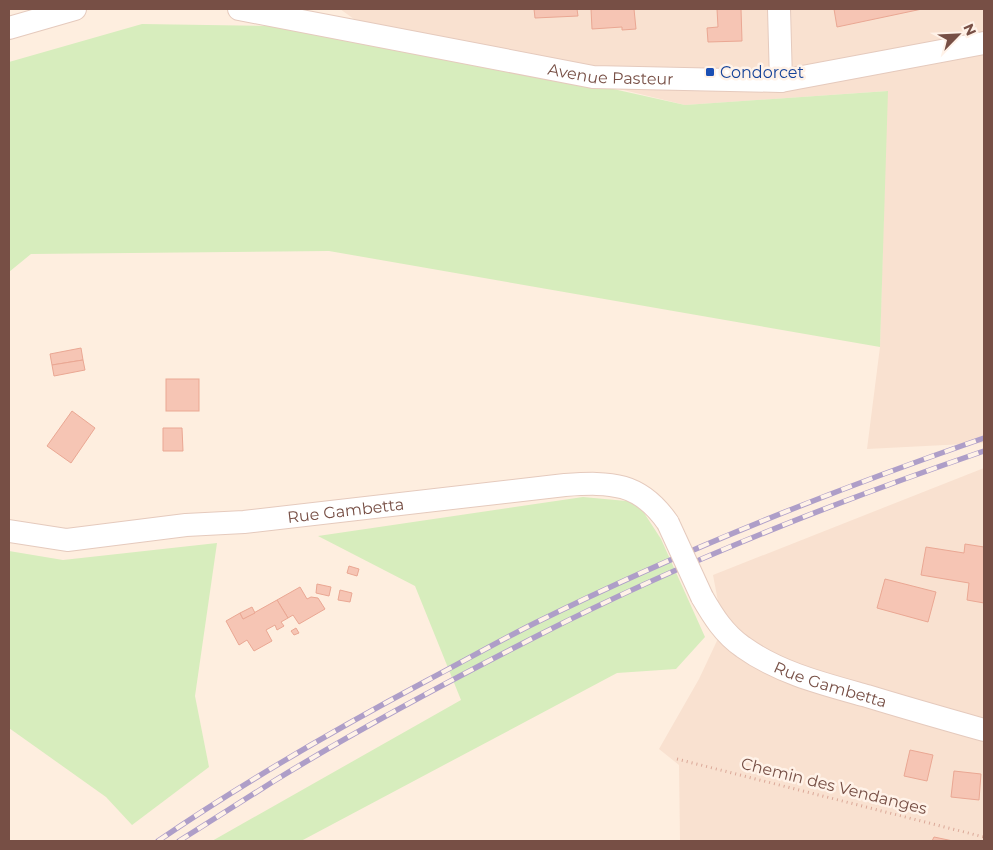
<svg xmlns="http://www.w3.org/2000/svg" width="993" height="850" viewBox="0 0 993 850" font-family="Montserrat,sans-serif">
<rect width="100%" height="100%" fill="#feeedf"/>
<g fill="#f9e1d0">
<path d="M 340,9 L 984,9 L 984,443 L 867,449 L 880,347 L 887,91 L 685,105 L 365,27 Z"/>
<path d="M 984,468 L 984,841 L 680,841 L 679,765 L 659,749 L 699,679 L 723,628 L 713,575 Z"/>
</g>
<g fill="#d7edbd">
<path d="M 142,24 L 335,27 L 685,105 L 888,91 L 880,347 L 329,251 L 31,254 L 9,272 L 9,62 Z"/>
<path d="M 583,497 L 637,502 L 661,539 L 705,637 L 676,669 L 617,673 L 301,841 L 212,841 L 461,700 L 415,586 L 318,536 Z"/>
<path d="M 217,543 L 195,696 L 209,767 L 132,825 L 106,797 L 9,728 L 9,551 L 63,560 Z"/>
</g>
<g fill="#f6c5b4" stroke="#eaa793">
<path d="M 534,9 L 577,9 L 578,16 L 535,18 Z"/>
<path d="M 591,9 L 634,9 L 636,29 L 622,30 L 622,27 L 592,29 Z"/>
<path d="M 717,9 L 741,9 L 742,41 L 708,42 L 707,28 L 718,27 Z"/>
<path d="M 834,9 L 922,9 L 837,27 Z"/>
<path d="M 81,348 L 83,360 L 52,365 L 50,354 Z"/>
<path d="M 83,360 L 85,370 L 54,376 L 52,365 Z"/>
<rect x="166" y="379" width="33" height="32"/>
<path d="M 72,411 L 95,428 L 71,463 L 47,446 Z"/>
<path d="M 163,428 L 182,428 L 183,451 L 163,451 Z"/>
<path d="M 965,544 L 984,547 L 984,603 L 967,600 L 969,583 L 921,575 L 926,547 L 964,553 Z"/>
<path d="M 349,566 L 359,569 L 357,576 L 347,573 Z"/>
<path d="M 885,579 L 936,592 L 928,622 L 877,608 Z"/>
<path d="M 317,584 L 331,587 L 329,596 L 316,593 Z"/>
<path d="M 300,587 L 307,599 L 311,597 L 318,598 L 325,609 L 299,624 L 293,615 L 288,618 L 277,600 Z"/>
<path d="M 340,590 L 352,593 L 350,602 L 338,600 Z"/>
<path d="M 277,600 L 288,618 L 281,622 L 284,626 L 277,630 L 275,625 L 266,630 L 272,641 L 254,651 L 247,640 L 239,645 L 226,621 L 240,613 L 243,619 Z"/>
<path d="M 252,607 L 255,613 L 243,619 L 240,613 Z"/>
<path d="M 296,628 L 299,633 L 294,635 L 291,631 Z"/>
<path d="M 910,750 L 933,755 L 927,781 L 904,776 Z"/>
<path d="M 954,771 L 981,774 L 979,800 L 951,797 Z"/>
<path d="M 934,837 L 953,841 L 932,841 Z"/>
</g>
<g fill="none" stroke-linecap="round" stroke-linejoin="round">
<g stroke="#e5cabd" stroke-width="24">
<g id="minor">
<path id="s1" d="M 239,9 L 593,77 L 781,81 L 984,43"/>
<path d="M 779,9 L 781,81"/>
<path d="M 9,28 L 75,9"/>
<path id="s2" d="M 9,531 L 67,540 L 186,525 L 244,522 L 565,485 C 611,482 640,482 668,523"/>
<path id="s3" d="M 702,597 C 713,616 724,634 743,647 C 779,673 824,684 867,696 C 906,708 945,719 984,730"/>
</g>
</g>
<path stroke="#dba898" stroke-width="3" stroke-dasharray="1 4" stroke-linecap="butt" d="M 677,759 L 984,837"/>
<use href="#minor" stroke="#fff" stroke-width="22"/>
<g stroke="#ae9ec8" stroke-width="5.5">
<g id="rail">
<path d="M 158,841 C 244,782 336,729 428,680 C 464,661 499,641 535,623 C 680,551 831,491 984,438"/>
<path d="M 179,841 C 211,821 242,801 274,781 C 360,728 449,681 539,635 C 682,562 832,503 984,451"/>
</g>
</g>
<use href="#rail" stroke="#fff2e8" stroke-width="4" stroke-dasharray="11" stroke-linecap="butt"/>
<g stroke="#e5cabd" stroke-width="24" stroke-linecap="butt">
<path id="minor-bridge" d="M 668,523 L 702,597"/>
</g>
<use href="#minor-bridge" stroke="#fff" stroke-width="22"/>
</g>
<rect fill="#1a4fb4" stroke="#fff2e8" stroke-width="2" x="705" y="67" width="10" height="10" rx="2.5"/>
<g text-anchor="middle" dominant-baseline="central" stroke-width="5" stroke-linejoin="round" paint-order="stroke">
<g font-size="16" fill="#164399" stroke="#fff2e8" text-anchor="start">
<text x="720" y="72">Condorcet</text>
</g>
<g font-size="16" fill="#774f45" stroke="#fff2e8">
<text stroke="none"><textPath href="#s1" startOffset="378">Avenue Pasteur</textPath></text>
<text stroke="none"><textPath href="#s2" startOffset="339">Rue Gambetta</textPath></text>
<text stroke="none"><textPath href="#s3" startOffset="161">Rue Gambetta</textPath></text>
<text transform="translate(834 786) rotate(14)">Chemin des Vendanges</text>
</g>
</g>
<rect width="993" height="850" fill="none" stroke="#774f45" stroke-width="20"/>
<g transform="translate(958 35) rotate(66)" stroke="#fff2e8" stroke-width="4" paint-order="stroke">
<path d="M0-4L9 19L0 12L-9 19Z" fill="#774f45"/>
<text y="-8" font-size="14" font-weight="bold" text-anchor="middle" fill="#774f45">N</text>
</g>
</svg>
